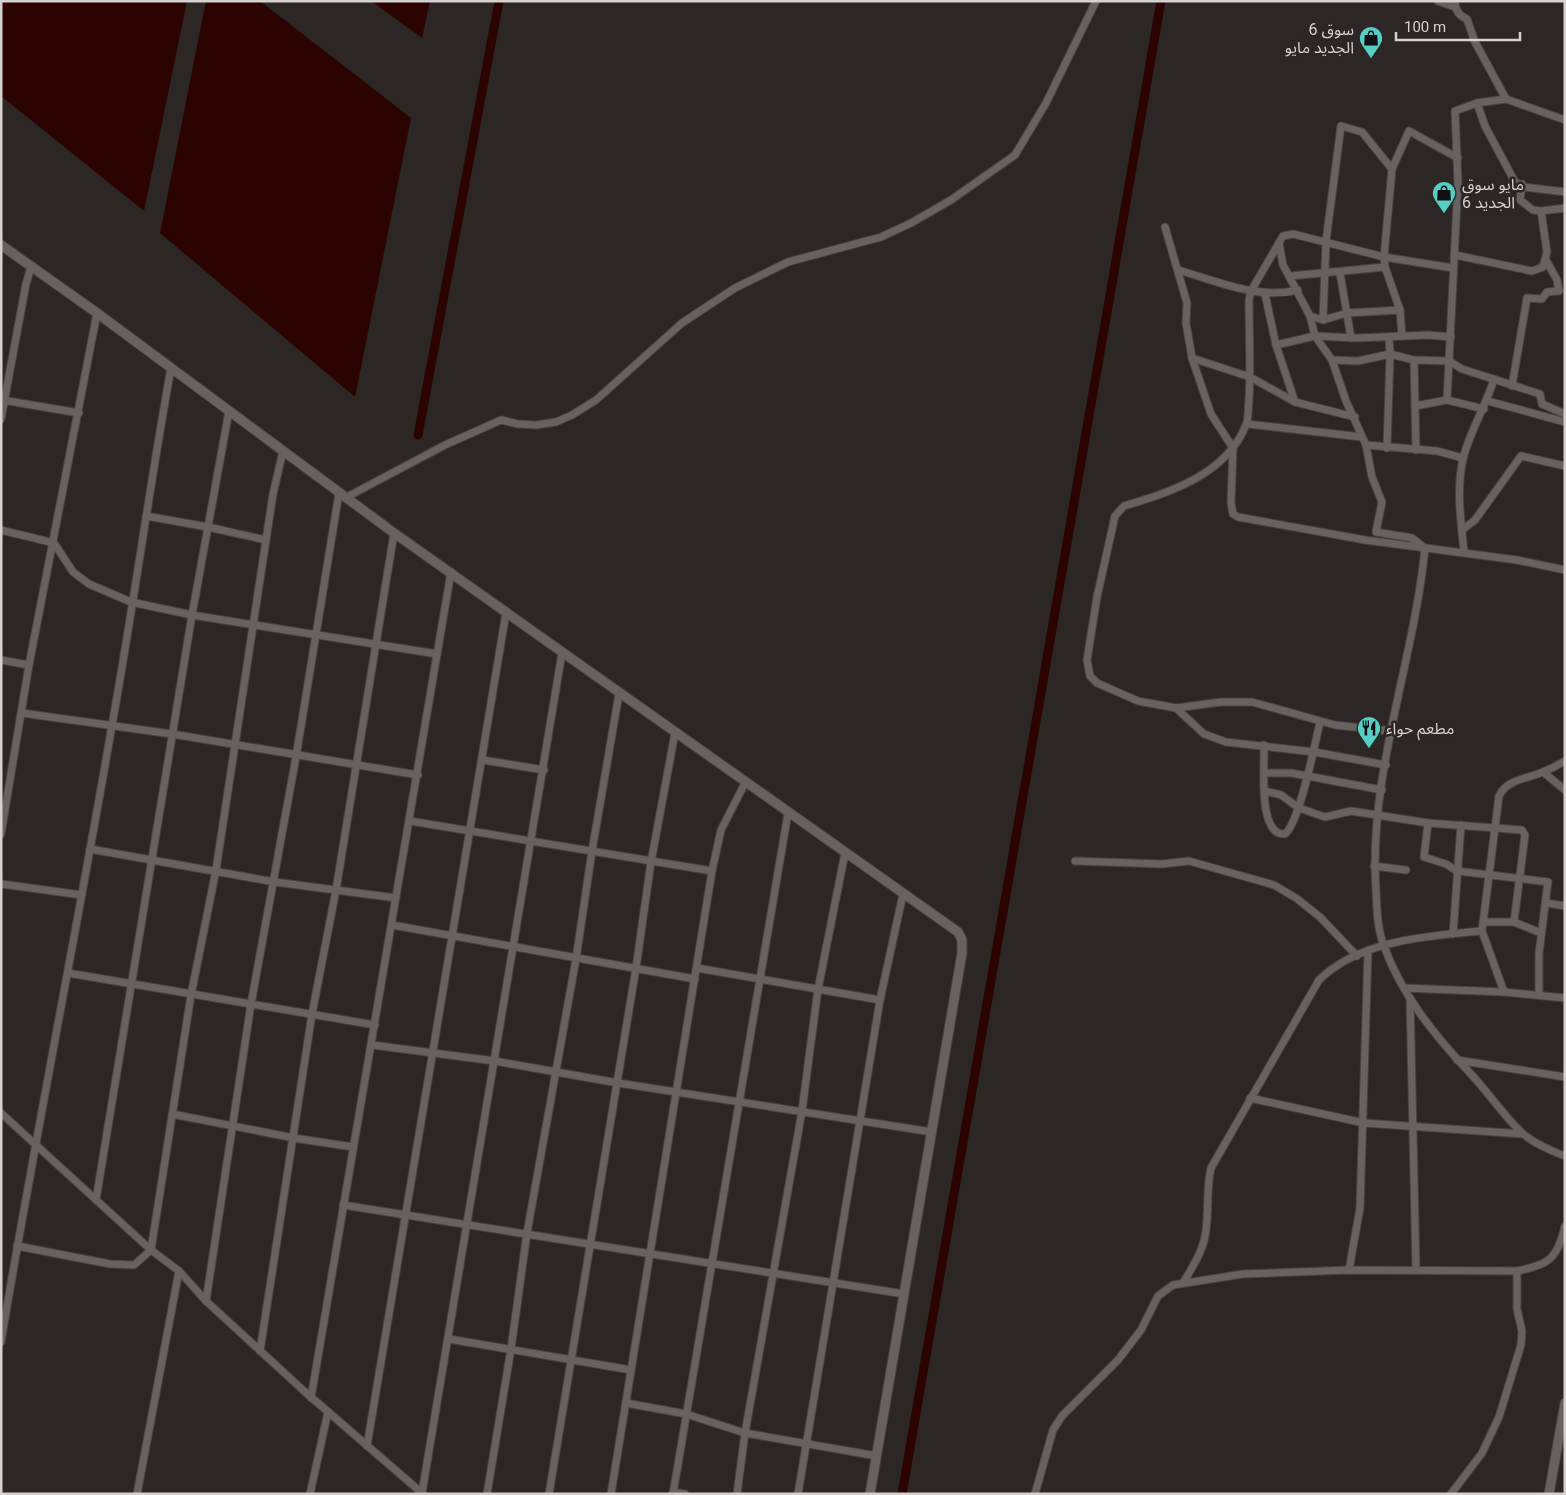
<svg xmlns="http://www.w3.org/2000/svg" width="1566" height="1495" viewBox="0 0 1566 1495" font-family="Roboto,'Noto Sans Arabic',sans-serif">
<rect width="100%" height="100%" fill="#2c2725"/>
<g fill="#2b0300">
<path d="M 1,1 L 187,1 L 144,211 L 1,96 Z"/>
<path d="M 206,1 L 260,1 L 411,118 L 355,397 L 160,233 Z"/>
<path d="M 371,1 L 430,1 L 422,38 Z"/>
</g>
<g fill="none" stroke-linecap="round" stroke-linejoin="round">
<g stroke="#2b0300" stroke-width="9">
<path d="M 418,435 L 499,1"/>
<path d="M 902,1494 L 1161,1"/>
</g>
<g stroke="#474240" stroke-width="9">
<g id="minor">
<path d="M 1438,1 L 1455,7"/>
<path d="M 1455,1 C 1455,10 1459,16 1467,19 L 1475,42 L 1506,99"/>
<path d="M 1477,103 L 1485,126 L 1515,182 L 1524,187 L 1565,192"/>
<path d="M 1522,184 L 1520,200 L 1533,210 L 1541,211 L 1565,208"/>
<path d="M 1165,227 L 1187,303 L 1186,323 L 1192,358 L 1211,414 L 1233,448 L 1231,503 L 1233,514 L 1238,517 L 1365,540 L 1517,560 L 1565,570"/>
<path d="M 1279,243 L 1283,265 L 1310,316 L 1315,336 L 1332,360 L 1346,401 L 1366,445 L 1372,477 L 1382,502 L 1376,532 L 1412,538 L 1425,548"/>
<path d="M 1455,255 L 1532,271 L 1543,267 L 1547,252 L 1541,211"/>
<path d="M 1178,270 C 1217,281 1258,300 1298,290"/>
<path d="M 1340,273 L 1351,338"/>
<path d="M 1290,276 L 1385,267"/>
<path d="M 1265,294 L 1276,345 L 1295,402"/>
<path d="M 1310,316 L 1323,320 L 1347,313 L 1400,310"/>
<path d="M 1323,320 L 1326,241 L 1341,126 L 1362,132 L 1392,169"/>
<path d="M 1402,336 L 1400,310 L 1385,267 L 1384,257 L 1392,169 L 1409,131 L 1458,158"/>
<path d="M 1276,345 L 1315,336 L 1357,338 L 1428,335 L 1451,337"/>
<path d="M 1192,358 L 1250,377 L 1295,402 L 1355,417"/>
<path d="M 1332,360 L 1358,361 L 1390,354 L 1414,360 L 1449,361 L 1462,369 L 1540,394 L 1542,404 L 1565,414"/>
<path d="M 1414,360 L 1416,450"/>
<path d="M 1512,386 L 1527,298 L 1542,299 L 1547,292 L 1559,291 L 1557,280 L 1546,260"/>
<path d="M 2,400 L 79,413"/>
<path d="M 1447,400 L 1458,182 L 1455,111 L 1477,103 L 1506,99 L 1565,120"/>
<path d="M 1488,401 L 1565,422"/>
<path d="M 1415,406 L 1447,400 L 1484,409"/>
<path d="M 1,419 L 26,284 L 31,267"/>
<path d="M 1247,424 L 1362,437"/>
<path d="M 1366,445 L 1437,451 L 1463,458"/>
<path d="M 1387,448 L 1390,354 L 1389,338"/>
<path d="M 345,498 L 445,445 L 501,420 L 518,424 L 536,425 L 556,422 L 572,415 L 596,400 L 682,323 L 735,288 L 788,262 L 881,237 L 911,223 L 951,200 L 1015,155 L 1046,103 L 1096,1"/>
<path d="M 146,516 L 208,527 L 266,540"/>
<path d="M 1,530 L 54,543 L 73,572 L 89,584 L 131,602 L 192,615 L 437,654"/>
<path d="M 1462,530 L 1475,520 L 1521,456 L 1565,466"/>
<path d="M 1425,548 C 1414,662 1368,775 1376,890 C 1377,909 1377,928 1384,946 C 1401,994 1435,1036 1470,1073 C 1488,1092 1503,1115 1522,1133 C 1532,1142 1552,1151 1565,1156"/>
<path d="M 1464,552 C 1461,521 1456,490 1463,459 C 1469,433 1486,406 1494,379"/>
<path d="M 1,660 L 29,665"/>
<path d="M 1176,708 L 1204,734 L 1226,742 L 1314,752 L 1386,765"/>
<path d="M 22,713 L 172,734 L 418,775"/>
<path d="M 1391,731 L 1335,725 L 1252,702 L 1221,702 L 1176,708 L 1138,701 L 1097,683 L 1090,676 L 1087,660 L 1097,597 L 1115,516 L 1124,506 C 1170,492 1226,475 1246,425 C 1249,418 1248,407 1249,399 C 1251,366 1249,333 1249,300 L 1251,291 L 1283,236 L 1293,234 L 1384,257 L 1453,268"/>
<path d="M 1264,745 C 1265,764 1257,836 1285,834 C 1300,822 1315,743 1320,722"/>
<path d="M 483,760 L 544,770"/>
<path d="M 1543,772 L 1565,790"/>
<path d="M 1265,773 L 1291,773 L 1382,790"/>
<path d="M 1265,791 L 1281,795 L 1299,808 L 1325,817 L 1351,811 L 1428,823 L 1522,830 L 1525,835 L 1514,922"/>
<path d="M 410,821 L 712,871"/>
<path d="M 1428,823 L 1424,857 L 1446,864 L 1457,871 L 1548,882 L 1539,953 L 1539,995"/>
<path d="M 1,834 L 29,665 L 97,313"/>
<path d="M 90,849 L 275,882 L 396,898"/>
<path d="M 1075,861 L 1162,864 L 1189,861 L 1274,885 L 1296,898 L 1320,917 L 1357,956"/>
<path d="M 1374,866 L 1406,870"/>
<path d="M 1,884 L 82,895"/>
<path d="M 1546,903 L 1565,906"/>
<path d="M 1483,922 L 1514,922 L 1541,933"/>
<path d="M 392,925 L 695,979"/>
<path d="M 1453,934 L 1461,825"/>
<path d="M 697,968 L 880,1000"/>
<path d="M 68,973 L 375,1025"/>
<path d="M 1404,988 L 1504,992 L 1565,998"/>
<path d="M 1504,992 L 1482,931 L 1499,796 C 1507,779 1527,779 1543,772 C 1551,769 1558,765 1565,761"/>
<path d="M 1410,998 L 1416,1269"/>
<path d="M 372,1045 L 495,1061 L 618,1083 L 932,1132"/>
<path d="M 1457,1060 L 1565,1077"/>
<path d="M 1250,1098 L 1364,1123 L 1523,1134"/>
<path d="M 1,1113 L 151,1250 L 179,1271 L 206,1301 L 304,1391 L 423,1494"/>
<path d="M 172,1114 L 294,1138 L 353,1147"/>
<path d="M 96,1200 L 192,615 L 229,411"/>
<path d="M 343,1205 L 904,1294"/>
<path d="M 17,1246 L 110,1264 L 134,1265 L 151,1250 L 191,995 L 216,870 L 273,494 L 283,451"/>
<path d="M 1349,1270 L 1360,1208 L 1368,951"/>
<path d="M 1183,1283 C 1193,1266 1204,1250 1206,1230 C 1209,1209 1206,1189 1211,1168 L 1319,980 C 1359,940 1428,936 1482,931"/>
<path d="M 206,1301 L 251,1004 L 296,757 L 339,493"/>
<path d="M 449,1339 L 631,1370"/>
<path d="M 1,1342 C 35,1138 76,935 111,731 C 133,610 149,489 171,368"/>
<path d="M 260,1351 L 312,1014 L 336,890 L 394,533"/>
<path d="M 311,1398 L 451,572"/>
<path d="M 626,1403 L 686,1414 L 745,1433 L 877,1456"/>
<path d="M 367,1446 L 506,613"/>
<path d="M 673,1492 L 685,1494"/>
<path d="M 422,1493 L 562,653"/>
<path d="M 137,1494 L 179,1271"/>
<path d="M 310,1494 L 328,1412"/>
<path d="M 487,1494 L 511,1349 L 527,1233 L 576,959 L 592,851 L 619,694"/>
<path d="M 549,1494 L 636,968 L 651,862 L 675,733"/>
<path d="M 611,1494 L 712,871 L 721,830 L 745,783"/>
<path d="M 673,1494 L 788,813"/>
<path d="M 737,1494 L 745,1433 L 802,1111 L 818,989 L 845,853"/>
<path d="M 798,1494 L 880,1000 L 903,894"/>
<path d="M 1035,1494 L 1053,1430 L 1062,1416 L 1118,1360 L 1141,1330 L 1158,1296 L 1173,1285 L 1243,1274 L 1349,1270 L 1517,1271 C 1549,1264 1557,1260 1565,1226"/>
<path d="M 1451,1494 L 1482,1453 L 1499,1417 L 1521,1345 L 1522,1331 L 1517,1309 L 1517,1271"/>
</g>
</g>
<g stroke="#474240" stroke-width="11">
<g id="tertiary">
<path d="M 1,245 L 97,313 L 394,533 L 958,932 L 962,940 L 962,953 L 870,1494"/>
<path d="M 1549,1494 L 1565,1403"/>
</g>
</g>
<use href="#minor" stroke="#67615f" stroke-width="7"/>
<use href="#tertiary" stroke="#67615f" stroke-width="9"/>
</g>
<defs>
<g id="shop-pin" transform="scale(1.25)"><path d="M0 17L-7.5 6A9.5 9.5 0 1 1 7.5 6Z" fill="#55cec5" stroke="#2c2725"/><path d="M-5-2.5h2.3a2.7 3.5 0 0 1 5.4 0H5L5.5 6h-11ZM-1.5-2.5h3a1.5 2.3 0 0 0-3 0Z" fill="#111"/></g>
<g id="restaurant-pin" transform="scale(1.25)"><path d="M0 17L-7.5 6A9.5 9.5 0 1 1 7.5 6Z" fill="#55cec5" stroke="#2c2725"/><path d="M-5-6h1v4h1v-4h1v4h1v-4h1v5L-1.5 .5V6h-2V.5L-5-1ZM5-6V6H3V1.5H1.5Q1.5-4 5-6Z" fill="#111"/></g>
</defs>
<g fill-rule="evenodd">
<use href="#shop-pin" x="1371" y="38"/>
<use href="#shop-pin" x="1444" y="193"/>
<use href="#restaurant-pin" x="1369" y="728"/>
</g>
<g text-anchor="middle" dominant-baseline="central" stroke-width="5" stroke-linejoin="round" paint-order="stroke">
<g font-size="16" fill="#d5d1d0" stroke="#2c2725" text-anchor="start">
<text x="1354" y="29" text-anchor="end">سوق 6<tspan x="1354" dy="18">الجديد مايو</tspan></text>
<text x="1462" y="184">مايو سوق<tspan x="1462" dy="18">6 الجديد</tspan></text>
<text x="1386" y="728">مطعم حواء</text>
</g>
</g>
<rect width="1566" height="1495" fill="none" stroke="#d5d1d0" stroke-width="5"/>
<path d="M1396 32v8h124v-8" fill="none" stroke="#d5d1d0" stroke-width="2.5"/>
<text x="1404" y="32" font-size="15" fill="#d5d1d0" stroke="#2c2725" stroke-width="4" paint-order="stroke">100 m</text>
</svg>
